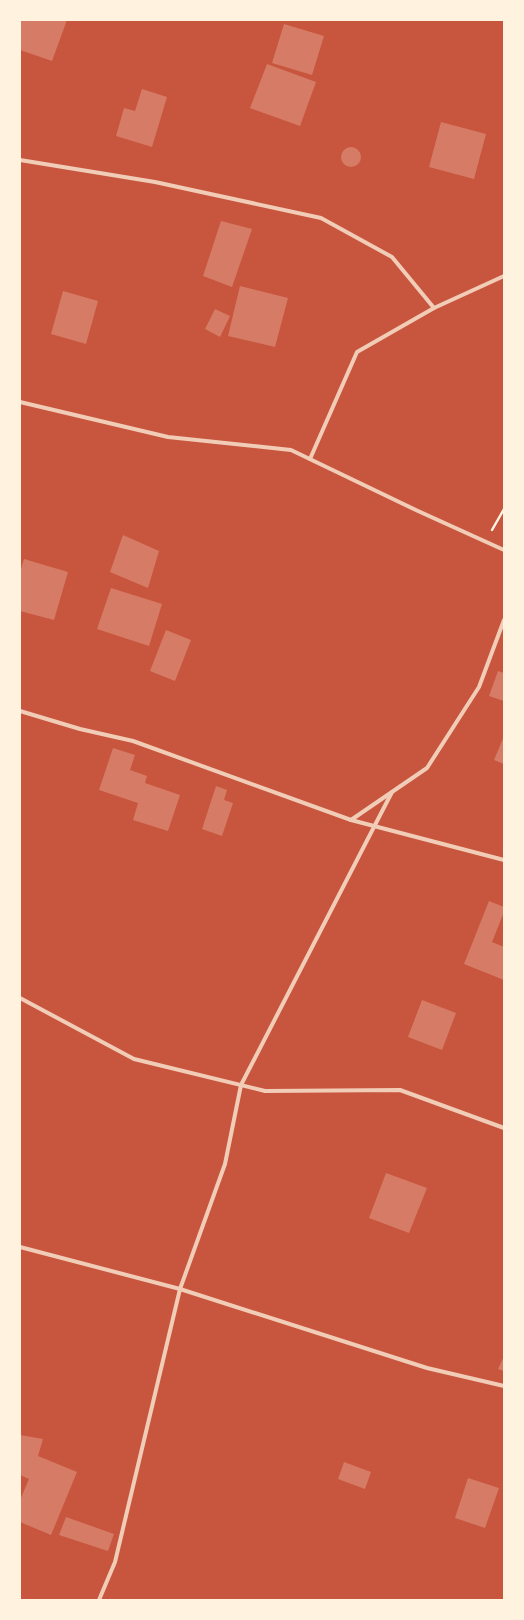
<svg xmlns="http://www.w3.org/2000/svg" width="524" height="1620" viewBox="0 0 524 1620" font-family="'Archivo Narrow',sans-serif">
<rect width="100%" height="100%" fill="#c8553d"/>
<g fill="#d67c66">
<path d="M 20,20 L 67,20 L 52,61 L 20,50 Z"/>
<path d="M 284,24 L 324,36 L 312,75 L 272,63 Z"/>
<path d="M 267,64 L 316,82 L 300,126 L 250,108 Z"/>
<path d="M 142,89 L 167,97 L 152,147 L 116,136 L 124,108 L 135,111 Z"/>
<path d="M 441,122 L 486,134 L 474,179 L 429,167 Z"/>
<circle cx="351" cy="157" r="10"/>
<path d="M 221,221 L 252,229 L 232,287 L 203,276 Z"/>
<path d="M 240,286 L 288,298 L 275,347 L 228,336 Z"/>
<path d="M 63,291 L 98,301 L 86,344 L 51,334 Z"/>
<path d="M 215,309 L 230,316 L 220,337 L 205,329 Z"/>
<path d="M 123,535 L 159,551 L 148,588 L 110,572 Z"/>
<path d="M 24,559 L 68,572 L 54,620 L 20,611 L 20,572 Z"/>
<path d="M 111,588 L 162,604 L 149,646 L 97,629 Z"/>
<path d="M 166,630 L 191,640 L 175,681 L 150,671 Z"/>
<path d="M 498,671 L 504,673 L 504,701 L 489,696 Z"/>
<path d="M 504,736 L 504,764 L 494,760 Z"/>
<path d="M 113,748 L 135,755 L 130,770 L 147,776 L 145,783 L 180,795 L 168,831 L 133,820 L 138,803 L 99,790 Z"/>
<path d="M 216,786 L 227,790 L 224,800 L 233,803 L 222,836 L 202,829 Z"/>
<path d="M 489,901 L 504,907 L 504,912 L 492,942 L 504,947 L 504,980 L 464,964 Z"/>
<path d="M 422,1000 L 456,1013 L 442,1050 L 408,1037 Z"/>
<path d="M 386,1173 L 427,1188 L 409,1233 L 369,1218 Z"/>
<path d="M 504,1356 L 504,1371 L 498,1369 Z"/>
<path d="M 20,1435 L 43,1439 L 38,1456 L 77,1472 L 51,1535 L 20,1522 L 20,1500 L 29,1479 L 20,1475 Z"/>
<path d="M 344,1462 L 371,1472 L 365,1489 L 338,1479 Z"/>
<path d="M 468,1478 L 499,1488 L 485,1528 L 455,1518 Z"/>
<path d="M 66,1517 L 114,1534 L 108,1551 L 59,1535 Z"/>
</g>
<g fill="none" stroke-linecap="round" stroke-linejoin="round">
<path stroke="#fff3e0" stroke-width="2.5" d="M 492,530 L 504,509"/>
<g stroke="#f1ccb7" stroke-width="4">
<path d="M 20,160 L 155,182 L 321,218 L 392,257 L 434,308"/>
<path d="M 20,402 L 168,437 L 291,450 L 418,511 L 504,550"/>
<path d="M 310,459 L 357,352 L 434,308 L 504,276"/>
<path d="M 20,711 L 80,729 L 133,741 L 351,820 L 504,860"/>
<path d="M 351,820 L 427,768 L 479,687 L 504,620"/>
<path d="M 20,998 L 134,1059 L 265,1091 L 400,1090 L 504,1128"/>
<path d="M 20,1247 L 180,1289 L 427,1368 L 504,1386"/>
<path d="M 99,1600 L 115,1562 L 180,1289 L 225,1164 L 241,1085 L 392,792"/>
</g>
</g>
<rect width="524" height="1620" fill="none" stroke="#fff3e0" stroke-width="42"/>
</svg>
